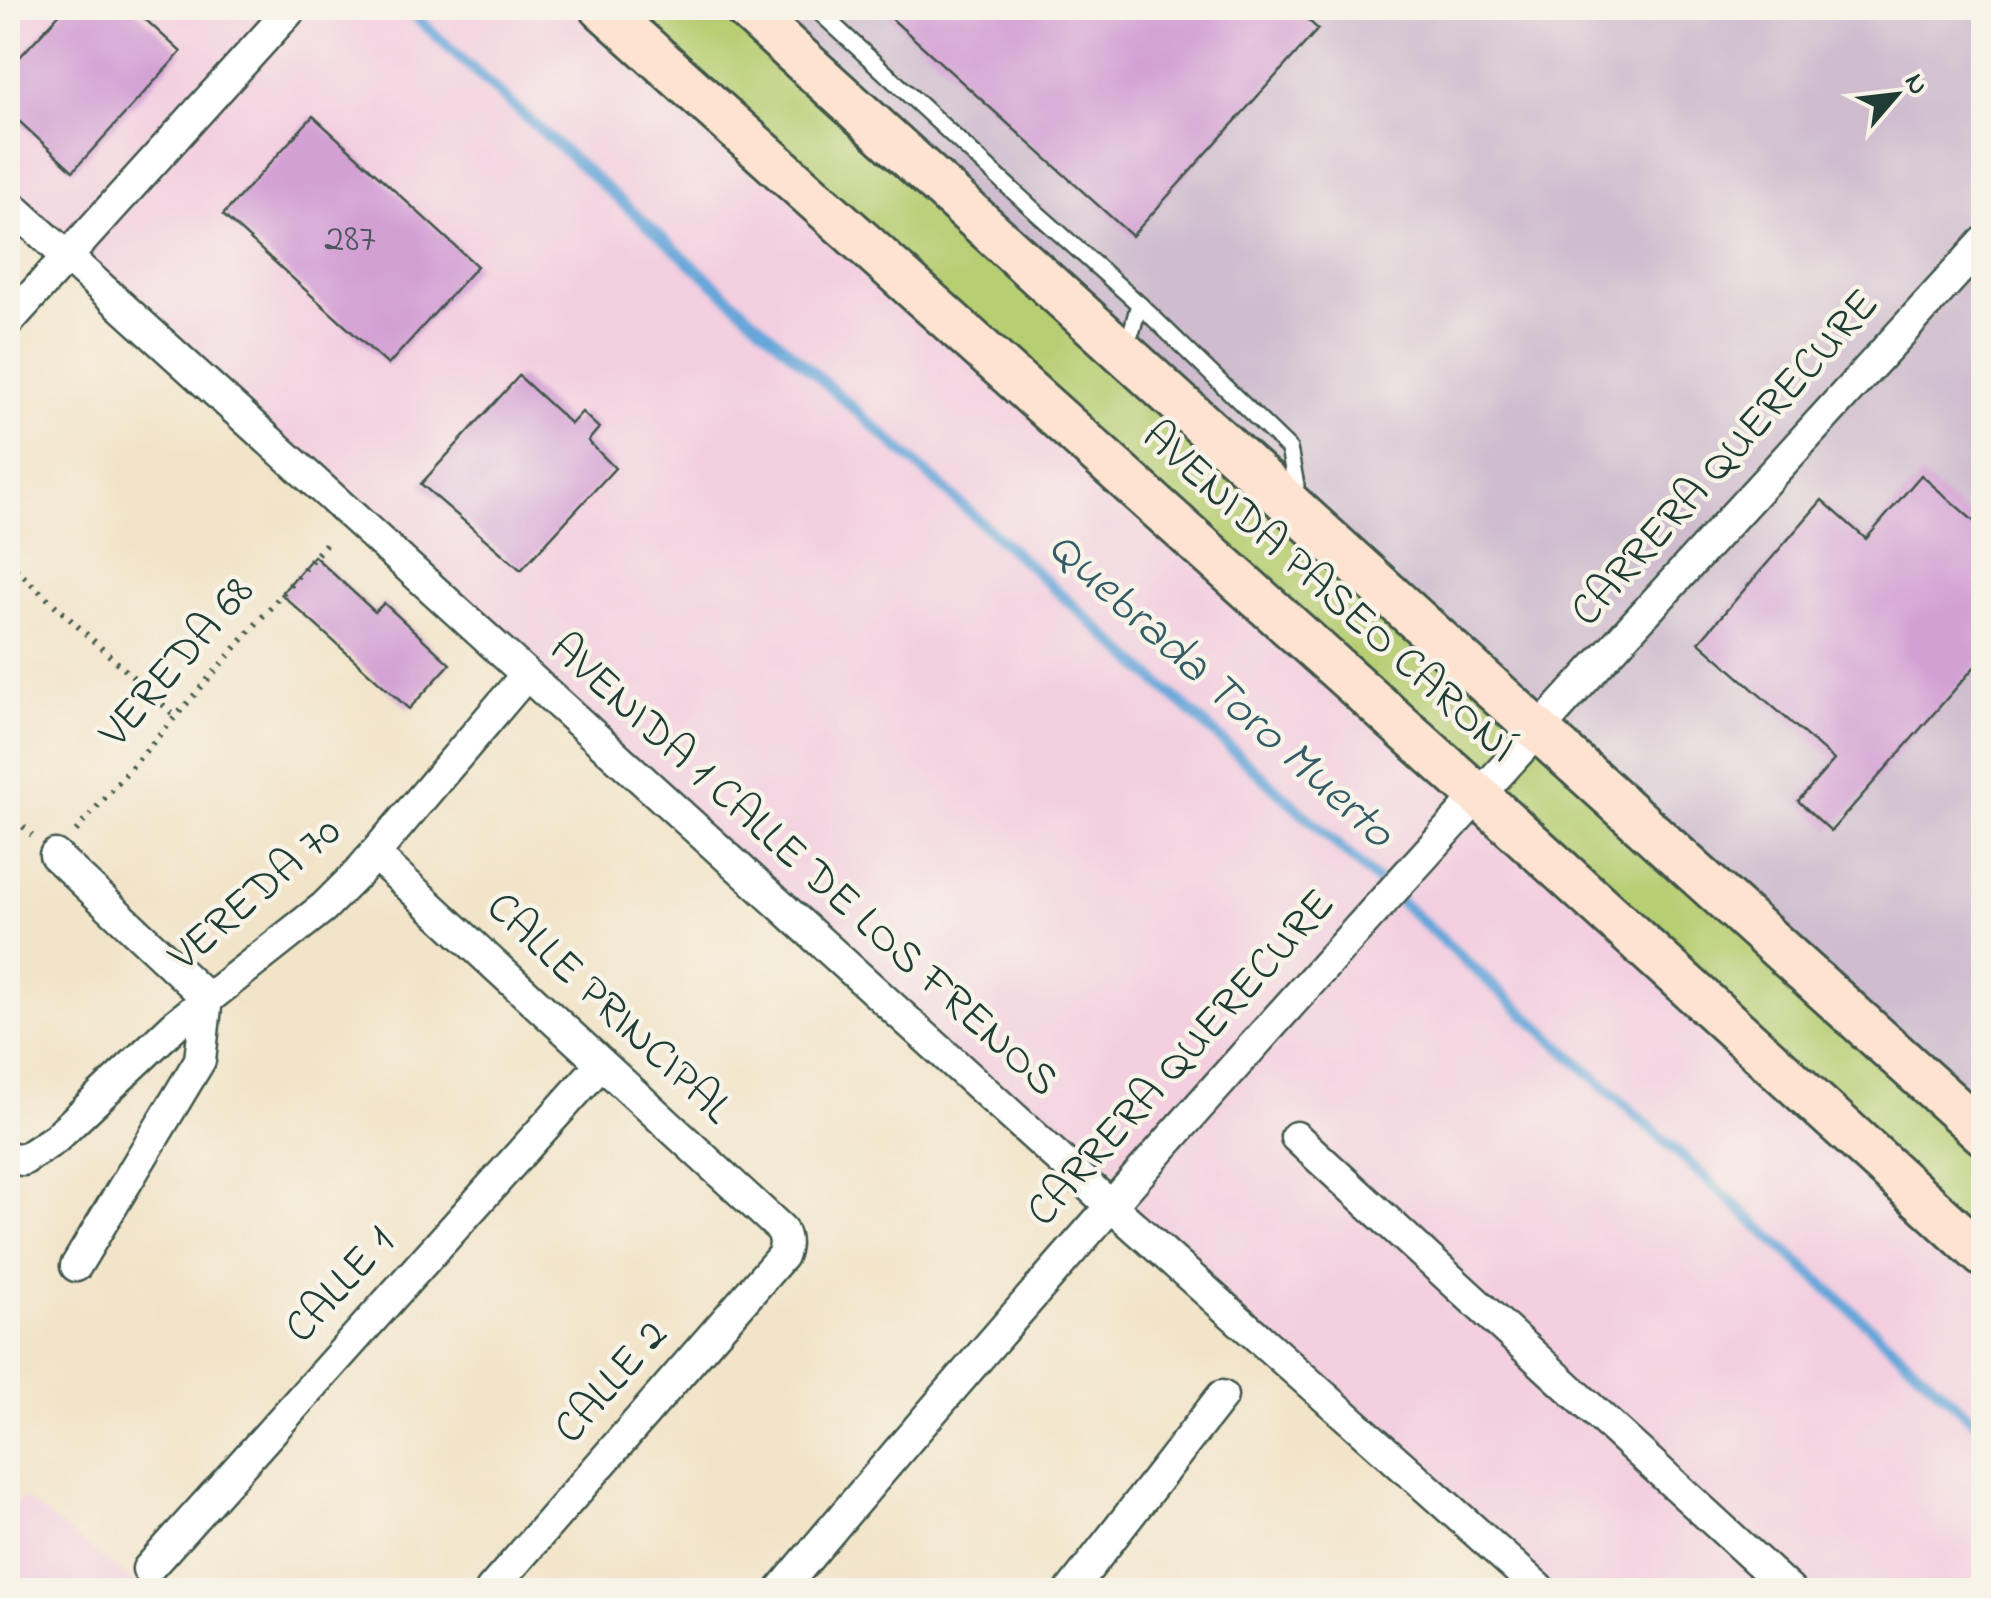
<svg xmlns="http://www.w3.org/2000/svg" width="1991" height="1598" viewBox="0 0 1991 1598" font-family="'Indie Flower',sans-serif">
<rect width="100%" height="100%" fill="#f7f3e8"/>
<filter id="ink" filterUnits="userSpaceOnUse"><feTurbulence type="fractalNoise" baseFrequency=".01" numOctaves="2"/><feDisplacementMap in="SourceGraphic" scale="20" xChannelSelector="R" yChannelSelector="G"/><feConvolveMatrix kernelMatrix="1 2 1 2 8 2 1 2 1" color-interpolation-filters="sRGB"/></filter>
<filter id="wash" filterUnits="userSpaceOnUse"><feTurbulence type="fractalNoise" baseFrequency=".0048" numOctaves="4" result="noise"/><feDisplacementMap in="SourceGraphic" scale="40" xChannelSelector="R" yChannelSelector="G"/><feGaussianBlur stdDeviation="2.25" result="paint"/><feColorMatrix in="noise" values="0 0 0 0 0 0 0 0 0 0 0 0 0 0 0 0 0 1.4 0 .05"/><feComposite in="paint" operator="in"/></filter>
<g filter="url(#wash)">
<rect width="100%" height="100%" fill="#f2e4c9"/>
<g fill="#f3cfe0">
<path d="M 8,8 L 602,8 L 1983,1256 L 1983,1590 L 1541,1590 L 8,203 Z"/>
<path d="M 23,1497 L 143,1590 L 8,1590 L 8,1515 Z"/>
</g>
<path fill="#cfbdcf" d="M 745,8 L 1983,8 L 1983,1134 Z"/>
<path fill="#b7ce73" stroke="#6b8654" stroke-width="2.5" d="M 602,8 L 745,8 L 1983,1134 L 1983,1256 Z"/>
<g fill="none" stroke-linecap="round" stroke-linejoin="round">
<path stroke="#66a6d9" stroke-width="11" d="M 406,8 L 498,92 L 941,486 L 1984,1430"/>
</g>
<g id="blocks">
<g fill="#d3a0d4">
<path d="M 65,8 L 133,8 L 181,52 L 73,171 L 8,111 L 8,70 Z"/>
<path d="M 880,8 L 1295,8 L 1318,29 L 1132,236 Z"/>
<path d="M 313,116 L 477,266 L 388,365 L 223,215 Z"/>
<path d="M 519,376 L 571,424 L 582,412 L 599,428 L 588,441 L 615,468 L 521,570 L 421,484 Z"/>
<path d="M 1921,475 L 1984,530 L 1984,656 L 1831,831 L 1798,801 L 1834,760 L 1699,642 L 1822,500 L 1866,539 Z"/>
<path d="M 314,556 L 375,612 L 384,603 L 450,664 L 409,709 L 281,594 Z"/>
</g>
</g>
</g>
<g filter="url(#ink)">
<use href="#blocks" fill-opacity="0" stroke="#3f564a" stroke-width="2.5"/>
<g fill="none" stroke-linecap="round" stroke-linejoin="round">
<g stroke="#3f564a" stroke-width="20">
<g id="lane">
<path d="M 815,8 L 1038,214 L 1139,304 L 1132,330 L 1121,345"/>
<path d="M 1139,304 L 1289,449 L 1296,485 L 1293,495"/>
</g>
</g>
<g stroke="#3f564a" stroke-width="35">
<g id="street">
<path d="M 8,203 L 1110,1205 L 1541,1590"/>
<path d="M 8,322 L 292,8"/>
<path d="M 374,854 L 781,1229 C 786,1239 786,1246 782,1256 L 491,1590"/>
<path d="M 55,855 L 207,998 L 200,1060 L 76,1266"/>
<path d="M 1296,1137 L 1789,1590"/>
<path d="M 8,1157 L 23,1160 L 55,1139 L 176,1024 L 324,907 L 359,872 L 526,675"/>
<path d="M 148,1569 L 601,1064"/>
<path d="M 781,1590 C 1167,1128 1578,688 1984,242"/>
<path d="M 1071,1590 L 1222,1396"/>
</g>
</g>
<g stroke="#3f564a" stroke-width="48">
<g id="secondary">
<path d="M 602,8 L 1480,797 L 1984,1256"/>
<path d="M 745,8 L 1539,731 L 1984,1134"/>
</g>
</g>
<g stroke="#3f564a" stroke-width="6" stroke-dasharray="2.5 8" stroke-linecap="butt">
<path d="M 8,562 L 174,715"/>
<path d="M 8,812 L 32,835"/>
<path d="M 76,831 L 330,539"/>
</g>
<use href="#lane" stroke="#fff" stroke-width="15"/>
<use href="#street" stroke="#fff" stroke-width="30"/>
<use href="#secondary" stroke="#fee3d1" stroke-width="42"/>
</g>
</g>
<g text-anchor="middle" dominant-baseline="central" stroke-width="9" stroke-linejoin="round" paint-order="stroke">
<g font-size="40" fill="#4c565c">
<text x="350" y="240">287</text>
</g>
<g font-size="45" fill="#1f3d34" stroke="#f7f3e8">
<text transform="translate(1726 459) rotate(-48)">CARRERA QUERECURE</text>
<text transform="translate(1328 593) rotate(42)">AVENIDA PASEO CARONÍ</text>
<text transform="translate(178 663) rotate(-49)">VEREDA 68</text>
<text transform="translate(803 866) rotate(42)">AVENIDA 1 CALLE DE LOS FRENOS</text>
<text transform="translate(256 895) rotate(-41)">VEREDA 70</text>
<text transform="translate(608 1009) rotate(43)">CALLE PRINCIPAL</text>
<text transform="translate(1182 1059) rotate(-48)">CARRERA QUERECURE</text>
<text transform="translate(341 1286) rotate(-48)">CALLE 1</text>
<text transform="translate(612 1383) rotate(-49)">CALLE 2</text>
</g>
<g font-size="48" font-style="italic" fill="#345c66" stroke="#f7f3e8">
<text transform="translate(1220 691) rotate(42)">Quebrada Toro Muerto</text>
</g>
</g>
<rect width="1991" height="1598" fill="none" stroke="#f7f3e8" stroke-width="40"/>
<g transform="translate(1896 95) rotate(62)" stroke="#f7f3e8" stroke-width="8" paint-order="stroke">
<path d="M0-8L18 38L0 25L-18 38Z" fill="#1f3d34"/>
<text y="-15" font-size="28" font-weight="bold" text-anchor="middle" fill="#1f3d34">N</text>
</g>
</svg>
